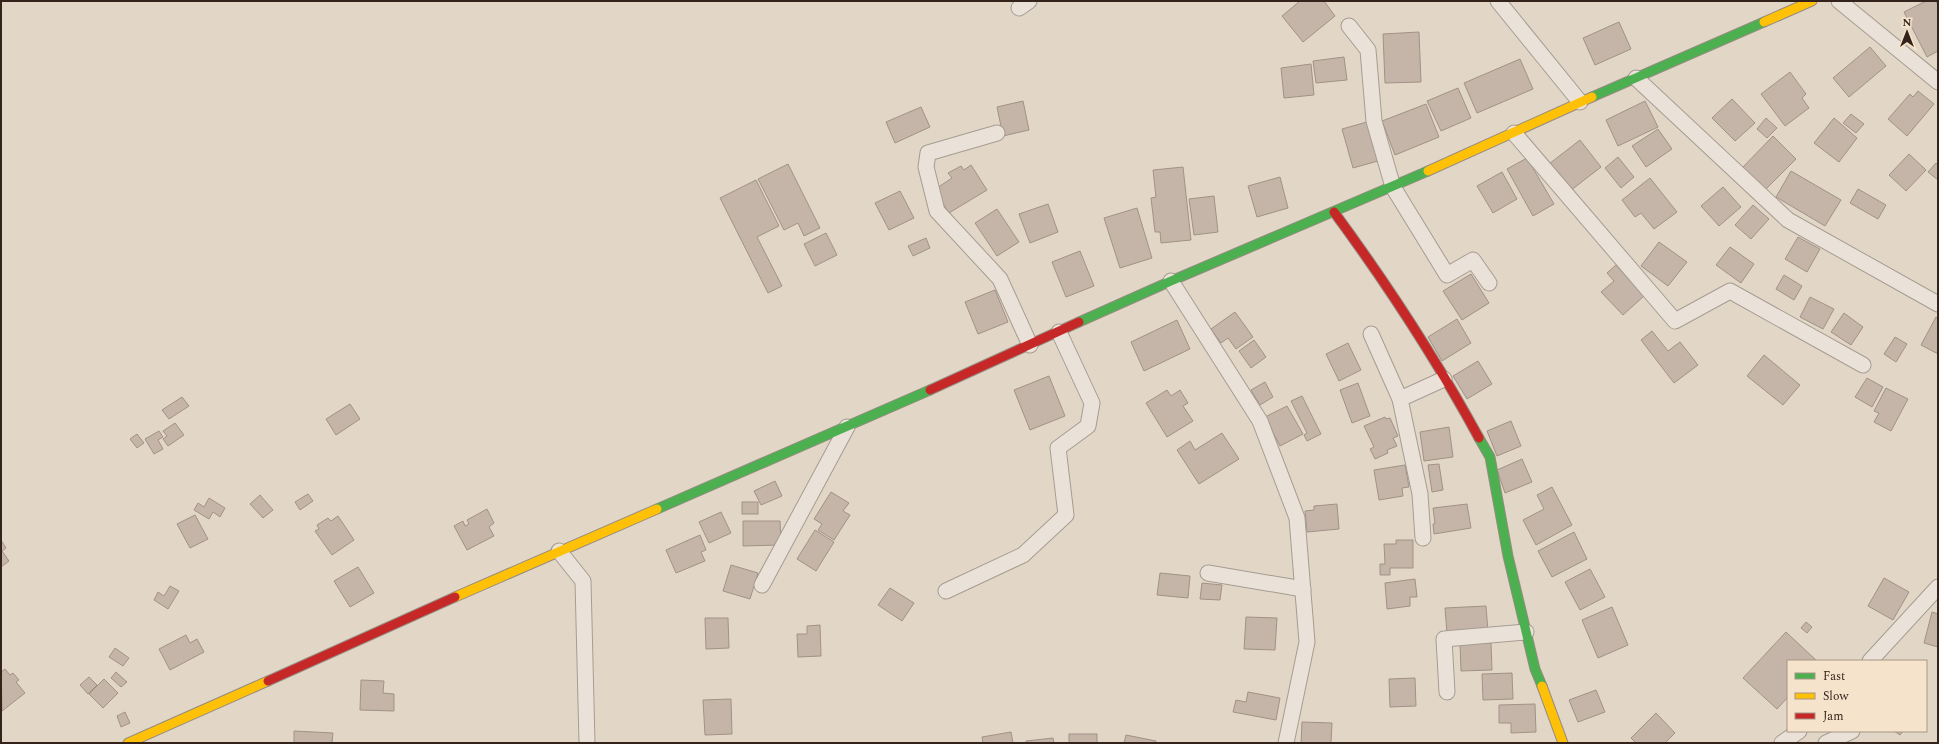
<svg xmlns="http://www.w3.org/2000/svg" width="1939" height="744" viewBox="0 0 1939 744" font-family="Spectral,serif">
<rect width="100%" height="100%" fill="#e2d7c7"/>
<g fill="#c5b4a8" stroke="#a19287">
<path d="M 1300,1 L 1324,1 L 1335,16 L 1303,42 L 1282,16 Z"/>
<path d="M 1926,1 L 1936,1 L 1938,6 L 1938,51 L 1927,57 L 1904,12 Z"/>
<path d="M 1619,22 L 1631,49 L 1595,65 L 1583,38 Z"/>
<path d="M 1419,32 L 1421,82 L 1385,83 L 1383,34 Z"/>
<path d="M 1870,47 L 1886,66 L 1849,97 L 1833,78 Z"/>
<path d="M 1344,57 L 1347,80 L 1316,83 L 1313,61 Z"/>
<path d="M 1520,59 L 1533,89 L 1477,113 L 1464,83 Z"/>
<path d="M 1311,64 L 1314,95 L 1284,98 L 1281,68 Z"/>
<path d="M 1790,72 L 1806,94 L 1802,98 L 1809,108 L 1785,126 L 1761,94 Z"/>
<path d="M 1458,88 L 1471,118 L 1441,131 L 1427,101 Z"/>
<path d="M 1918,91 L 1934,104 L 1907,136 L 1888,119 L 1910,94 L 1913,97 Z"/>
<path d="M 1732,99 L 1755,123 L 1735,141 L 1712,118 Z"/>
<path d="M 1023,101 L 1029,130 L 1003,136 L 997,107 Z"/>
<path d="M 1645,101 L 1658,127 L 1618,146 L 1606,120 Z"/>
<path d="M 1426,104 L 1439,137 L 1395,155 L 1382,121 Z"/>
<path d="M 921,107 L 930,127 L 895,143 L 886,122 Z"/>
<path d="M 1851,114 L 1864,124 L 1856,133 L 1843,123 Z"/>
<path d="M 1766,118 L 1777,128 L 1767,138 L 1757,129 Z"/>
<path d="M 1834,118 L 1857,138 L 1839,162 L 1814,143 Z"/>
<path d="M 1367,122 L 1378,161 L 1353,168 L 1342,129 Z"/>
<path d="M 1658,129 L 1672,149 L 1646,167 L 1632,146 Z"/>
<path d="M 1773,136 L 1796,159 L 1765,190 L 1742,168 Z"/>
<path d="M 1580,140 L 1601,167 L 1570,191 L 1549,164 Z"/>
<path d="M 1909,154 L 1926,170 L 1906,191 L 1889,175 Z"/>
<path d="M 1618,157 L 1634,177 L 1621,188 L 1605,168 Z"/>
<path d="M 1527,158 L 1554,204 L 1533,216 L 1507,169 Z"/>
<path d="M 1936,163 L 1938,165 L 1938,180 L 1928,172 Z"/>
<path d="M 788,164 L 820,228 L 804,236 L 798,223 L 784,230 L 758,179 Z"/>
<path d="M 971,165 L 987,190 L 949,213 L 934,190 L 952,178 L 948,173 L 961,166 L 964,170 Z"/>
<path d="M 1183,167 L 1191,240 L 1161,243 L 1160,232 L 1155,232 L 1151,198 L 1156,197 L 1153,170 Z"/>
<path d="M 1791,171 L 1841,200 L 1825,226 L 1776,197 Z"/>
<path d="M 1502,172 L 1517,199 L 1493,213 L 1477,186 Z"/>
<path d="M 1280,177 L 1288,208 L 1257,217 L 1248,186 Z"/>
<path d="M 1650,178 L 1677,212 L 1654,229 L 1641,213 L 1635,217 L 1622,200 Z"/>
<path d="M 756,180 L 779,226 L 757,237 L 782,286 L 768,293 L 720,198 Z"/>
<path d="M 1723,187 L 1741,207 L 1719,226 L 1701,206 Z"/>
<path d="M 1858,189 L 1886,205 L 1878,219 L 1850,203 Z"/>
<path d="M 900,191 L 914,218 L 889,230 L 875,203 Z"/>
<path d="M 1214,196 L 1218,232 L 1194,235 L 1189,199 Z"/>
<path d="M 1048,204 L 1058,232 L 1030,243 L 1019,214 Z"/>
<path d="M 1753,205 L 1769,219 L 1751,239 L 1735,225 Z"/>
<path d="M 1137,208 L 1152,258 L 1120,268 L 1104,218 Z"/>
<path d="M 997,209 L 1019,242 L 997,256 L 975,223 Z"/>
<path d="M 826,233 L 837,255 L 815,266 L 804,244 Z"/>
<path d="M 1798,237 L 1820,249 L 1807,272 L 1785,259 Z"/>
<path d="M 926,238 L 930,248 L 913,256 L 908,246 Z"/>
<path d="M 1659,242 L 1687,262 L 1668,286 L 1641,266 Z"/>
<path d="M 1730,247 L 1754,264 L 1741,283 L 1716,265 Z"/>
<path d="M 1080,251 L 1094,286 L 1066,297 L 1052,262 Z"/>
<path d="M 1616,265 L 1644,296 L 1623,315 L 1601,292 L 1614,281 L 1607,273 Z"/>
<path d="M 1471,274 L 1489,303 L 1462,320 L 1443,291 Z"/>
<path d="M 1784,275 L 1802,286 L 1794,300 L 1776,289 Z"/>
<path d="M 995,290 L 1008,322 L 978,334 L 965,302 Z"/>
<path d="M 1810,297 L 1834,309 L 1823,329 L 1800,317 Z"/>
<path d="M 1235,312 L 1253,337 L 1236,349 L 1228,338 L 1221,343 L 1211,329 Z"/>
<path d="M 1844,313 L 1863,327 L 1851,345 L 1831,332 Z"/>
<path d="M 1936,317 L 1938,319 L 1938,354 L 1921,345 Z"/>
<path d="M 1457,319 L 1471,343 L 1442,361 L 1428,337 Z"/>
<path d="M 1177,320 L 1190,349 L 1144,371 L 1131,342 Z"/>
<path d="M 1652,331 L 1668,351 L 1680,342 L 1698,365 L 1674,383 L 1641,340 Z"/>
<path d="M 1895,337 L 1907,344 L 1896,362 L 1884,354 Z"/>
<path d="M 1254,340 L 1266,357 L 1251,368 L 1239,351 Z"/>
<path d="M 1348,343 L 1361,370 L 1339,381 L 1326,354 Z"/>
<path d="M 1764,355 L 1800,385 L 1783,405 L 1747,376 Z"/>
<path d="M 1478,361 L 1492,384 L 1467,399 L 1453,376 Z"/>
<path d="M 1049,376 L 1065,416 L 1030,430 L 1014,390 Z"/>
<path d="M 1867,378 L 1883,387 L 1872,407 L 1855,397 Z"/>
<path d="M 1265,382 L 1273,397 L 1260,405 L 1251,390 Z"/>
<path d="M 1358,383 L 1370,416 L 1352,423 L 1340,390 Z"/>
<path d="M 1886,388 L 1908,399 L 1891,431 L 1874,422 L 1879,413 L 1874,411 Z"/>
<path d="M 1167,390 L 1171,396 L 1180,390 L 1188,403 L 1183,406 L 1193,421 L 1167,437 L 1146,403 Z"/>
<path d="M 1302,396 L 1321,434 L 1307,441 L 1304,435 L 1307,433 L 1291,401 Z"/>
<path d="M 182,397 L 189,406 L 169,419 L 162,410 Z"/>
<path d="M 350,404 L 360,419 L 336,435 L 326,419 Z"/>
<path d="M 1287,406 L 1303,434 L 1280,446 L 1265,417 Z"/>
<path d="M 1385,417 L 1386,419 L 1390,418 L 1398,436 L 1393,438 L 1397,446 L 1387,450 L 1388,453 L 1375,459 L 1370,449 L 1374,447 L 1364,426 Z"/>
<path d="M 1511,421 L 1521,446 L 1497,456 L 1487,431 Z"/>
<path d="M 175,423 L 184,435 L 168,446 L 163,439 L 167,436 L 163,431 Z"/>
<path d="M 1449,427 L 1453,457 L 1424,461 L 1420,432 Z"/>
<path d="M 159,431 L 163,437 L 158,440 L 163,449 L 154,454 L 145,439 Z"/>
<path d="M 1222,433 L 1239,459 L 1199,484 L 1177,450 L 1190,441 L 1195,450 Z"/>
<path d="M 137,434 L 144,443 L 137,448 L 130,439 Z"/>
<path d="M 1522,459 L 1532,482 L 1505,493 L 1497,470 Z"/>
<path d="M 1439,464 L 1443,490 L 1432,492 L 1428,465 Z"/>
<path d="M 1405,465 L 1409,487 L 1402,488 L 1403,496 L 1379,500 L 1374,470 Z"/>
<path d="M 775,481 L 782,496 L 761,505 L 754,491 Z"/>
<path d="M 1552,487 L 1572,525 L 1536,545 L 1523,520 L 1544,509 L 1537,495 Z"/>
<path d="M 831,492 L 849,503 L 843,511 L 850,515 L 834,540 L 818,530 L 822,524 L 814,519 Z"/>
<path d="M 308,494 L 313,501 L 300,510 L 295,502 Z"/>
<path d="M 260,495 L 273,510 L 263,518 L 250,504 Z"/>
<path d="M 209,498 L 225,508 L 220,517 L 213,512 L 209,519 L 194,510 L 198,503 L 204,507 Z"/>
<rect x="742" y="502" width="16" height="12"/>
<path d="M 1337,504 L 1339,529 L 1307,532 L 1305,511 L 1314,510 L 1314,506 Z"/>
<path d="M 1467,504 L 1471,528 L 1434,534 L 1433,524 L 1435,524 L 1433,508 Z"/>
<path d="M 487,509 L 494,523 L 489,527 L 494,536 L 467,550 L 454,526 L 463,521 L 465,526 L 469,524 L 467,520 Z"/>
<path d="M 721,512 L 731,533 L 709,543 L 699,522 Z"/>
<path d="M 195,515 L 208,539 L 190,548 L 177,524 Z"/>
<path d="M 338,516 L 354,540 L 332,555 L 315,531 L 319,529 L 317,525 L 328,518 L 331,521 Z"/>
<path d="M 743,521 L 780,521 L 781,545 L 743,546 Z"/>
<path d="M 815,530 L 834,542 L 816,571 L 797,559 Z"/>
<path d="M 1574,532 L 1587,559 L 1552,577 L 1538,551 Z"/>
<path d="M 700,535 L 706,550 L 701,552 L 705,561 L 676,573 L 666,550 Z"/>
<path d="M 1,540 L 6,548 L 2,551 L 9,561 L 1,567 Z"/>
<path d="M 1396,540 L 1413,540 L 1413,568 L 1390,568 L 1390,575 L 1380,575 L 1380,564 L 1385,564 L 1384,544 L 1396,544 Z"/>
<path d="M 731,565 L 758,573 L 750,599 L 723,591 Z"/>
<path d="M 358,567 L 374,593 L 350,607 L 334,581 Z"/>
<path d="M 1590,569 L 1605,597 L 1580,610 L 1565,582 Z"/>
<path d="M 1160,573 L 1190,576 L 1188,598 L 1157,595 Z"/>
<path d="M 1884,578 L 1909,592 L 1893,620 L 1868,606 Z"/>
<path d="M 1415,579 L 1417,597 L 1410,597 L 1410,606 L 1387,609 L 1385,583 Z"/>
<path d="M 1202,583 L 1222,585 L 1220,600 L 1200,599 Z"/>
<path d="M 170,586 L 179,591 L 168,609 L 154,600 L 158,592 L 164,596 Z"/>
<path d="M 890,588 L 914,603 L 902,621 L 878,605 Z"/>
<path d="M 1486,606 L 1488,631 L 1447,633 L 1445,608 Z"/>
<path d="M 1612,607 L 1628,645 L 1598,658 L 1582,620 Z"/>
<path d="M 1932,612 L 1938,614 L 1938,647 L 1924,643 Z"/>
<path d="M 1246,617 L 1277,618 L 1275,650 L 1244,649 Z"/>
<path d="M 705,618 L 728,618 L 729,648 L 706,649 Z"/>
<path d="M 1806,622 L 1812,627 L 1807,633 L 1801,628 Z"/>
<path d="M 820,625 L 821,656 L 798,657 L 797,634 L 807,634 L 807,626 Z"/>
<path d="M 1786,632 L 1817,661 L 1788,661 L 1788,697 L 1777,709 L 1743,678 Z"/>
<path d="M 186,635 L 190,643 L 197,639 L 204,652 L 170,670 L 159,649 Z"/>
<path d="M 1491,643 L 1492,670 L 1461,671 L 1460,644 Z"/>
<path d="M 115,648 L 129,658 L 123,666 L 109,657 Z"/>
<path d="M 5,669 L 10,675 L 13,673 L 19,680 L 16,682 L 25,693 L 2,711 L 1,672 Z"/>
<path d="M 116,672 L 127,682 L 121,687 L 111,678 Z"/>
<path d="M 1512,673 L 1513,699 L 1483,700 L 1482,674 Z"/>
<path d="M 89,677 L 97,685 L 88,694 L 80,685 Z"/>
<path d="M 1415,678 L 1416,706 L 1390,707 L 1389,679 Z"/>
<path d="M 104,679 L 118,693 L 103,708 L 89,694 Z"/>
<path d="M 361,680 L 384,681 L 383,693 L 394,694 L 394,711 L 360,710 Z"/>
<path d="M 1596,690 L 1605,712 L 1578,722 L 1569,700 Z"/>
<path d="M 1248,692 L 1280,698 L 1276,720 L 1233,712 L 1236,700 L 1246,702 Z"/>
<path d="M 731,699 L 732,734 L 705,735 L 703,700 Z"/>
<path d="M 1535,704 L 1536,732 L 1511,733 L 1511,723 L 1499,723 L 1499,705 Z"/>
<path d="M 125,712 L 130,723 L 121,727 L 117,716 Z"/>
<path d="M 1656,713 L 1675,733 L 1665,743 L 1636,743 L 1631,738 Z"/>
<path d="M 1302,722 L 1332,723 L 1331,743 L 1301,743 Z"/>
<path d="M 294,731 L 333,733 L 332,743 L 294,743 Z"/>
<path d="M 1894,731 L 1903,731 L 1900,735 Z"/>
<path d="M 1011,732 L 1013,743 L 983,743 L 982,737 Z"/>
<rect x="1069" y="734" width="28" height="9"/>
<path d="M 1126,735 L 1156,741 L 1156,743 L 1124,743 Z"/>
<path d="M 1053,738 L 1054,743 L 1026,743 L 1026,741 Z"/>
</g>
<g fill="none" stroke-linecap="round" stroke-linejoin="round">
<g stroke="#a69c91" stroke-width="17">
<g id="street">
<path d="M 1498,1 L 1580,102"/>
<path d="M 1839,1 L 1938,82"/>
<path d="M 1019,8 L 1029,1"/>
<path d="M 1349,26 L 1368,50 L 1374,121 L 1393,187 L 1447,275 L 1473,260 L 1489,283"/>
<path d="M 1636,78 L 1788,220 L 1938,304"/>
<path d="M 997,133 L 928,153 L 926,167 L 937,211 L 1000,279 L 1030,345"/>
<path d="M 1514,133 L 1675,321 L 1730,291 L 1863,365"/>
<path d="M 1171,281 L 1260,421 L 1297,518 L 1307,642 L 1286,743"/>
<path d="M 1371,334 L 1400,399"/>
<path d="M 1423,538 L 1420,494 L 1400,399 L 1444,379"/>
<path d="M 559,551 L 583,581 L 587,743"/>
<path d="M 1208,573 L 1303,589"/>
<path d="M 762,585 L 847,427"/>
<path d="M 946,591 L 1023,555 L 1066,515 L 1058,448 L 1088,426 L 1092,403 L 1059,332"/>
<path d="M 1870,661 L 1938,587"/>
<path d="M 1447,692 L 1444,639 L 1526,632"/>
<path d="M 1782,743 L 1799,731"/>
<path d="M 1826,743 L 1852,731"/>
</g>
</g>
<g stroke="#968c81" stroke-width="11">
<g id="fast">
<path d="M 1592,97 L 1764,22"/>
<path d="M 1079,322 L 1171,281 L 1428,171"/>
<path d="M 1479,438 L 1490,457 L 1508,556 L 1535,669 L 1542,686"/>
<path d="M 657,509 L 930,390"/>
</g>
</g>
<g stroke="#968c81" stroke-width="11">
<g id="slow">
<path d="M 1764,22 L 1812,1"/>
<path d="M 1428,171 L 1592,97"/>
<path d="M 455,597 L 657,509"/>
<path d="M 1542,686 L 1563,743"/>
<path d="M 128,743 L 268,681"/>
</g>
</g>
<g stroke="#968c81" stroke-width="11">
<g id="jam">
<path d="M 1334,212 C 1387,284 1436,359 1479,438"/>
<path d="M 930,390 L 1079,322"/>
<path d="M 268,681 L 455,597"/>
</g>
</g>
<use href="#street" stroke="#eae2d9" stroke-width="15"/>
<use href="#fast" stroke="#4caf50" stroke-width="9"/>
<use href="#slow" stroke="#ffc107" stroke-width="9"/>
<use href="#jam" stroke="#c62828" stroke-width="9"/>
</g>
<rect width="1939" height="744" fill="none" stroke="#33231b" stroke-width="4"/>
<rect x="1787" y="660" width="140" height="72" fill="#f5e3cb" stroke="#a79685"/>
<rect x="1795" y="673" width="20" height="6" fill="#4caf50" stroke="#a79685"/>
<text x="1823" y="680" font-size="12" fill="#33231b">Fast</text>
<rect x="1795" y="693" width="20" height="6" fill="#ffc107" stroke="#a79685"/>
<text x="1823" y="700" font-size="12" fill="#33231b">Slow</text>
<rect x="1795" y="713" width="20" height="6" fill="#c62828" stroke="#a79685"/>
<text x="1823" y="720" font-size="12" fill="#33231b">Jam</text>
<g transform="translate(1907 32)" stroke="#f5e3cb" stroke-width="3" paint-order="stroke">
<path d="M0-3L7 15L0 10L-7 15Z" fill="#33231b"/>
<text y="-6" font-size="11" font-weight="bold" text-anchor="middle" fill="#33231b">N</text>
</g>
</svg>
